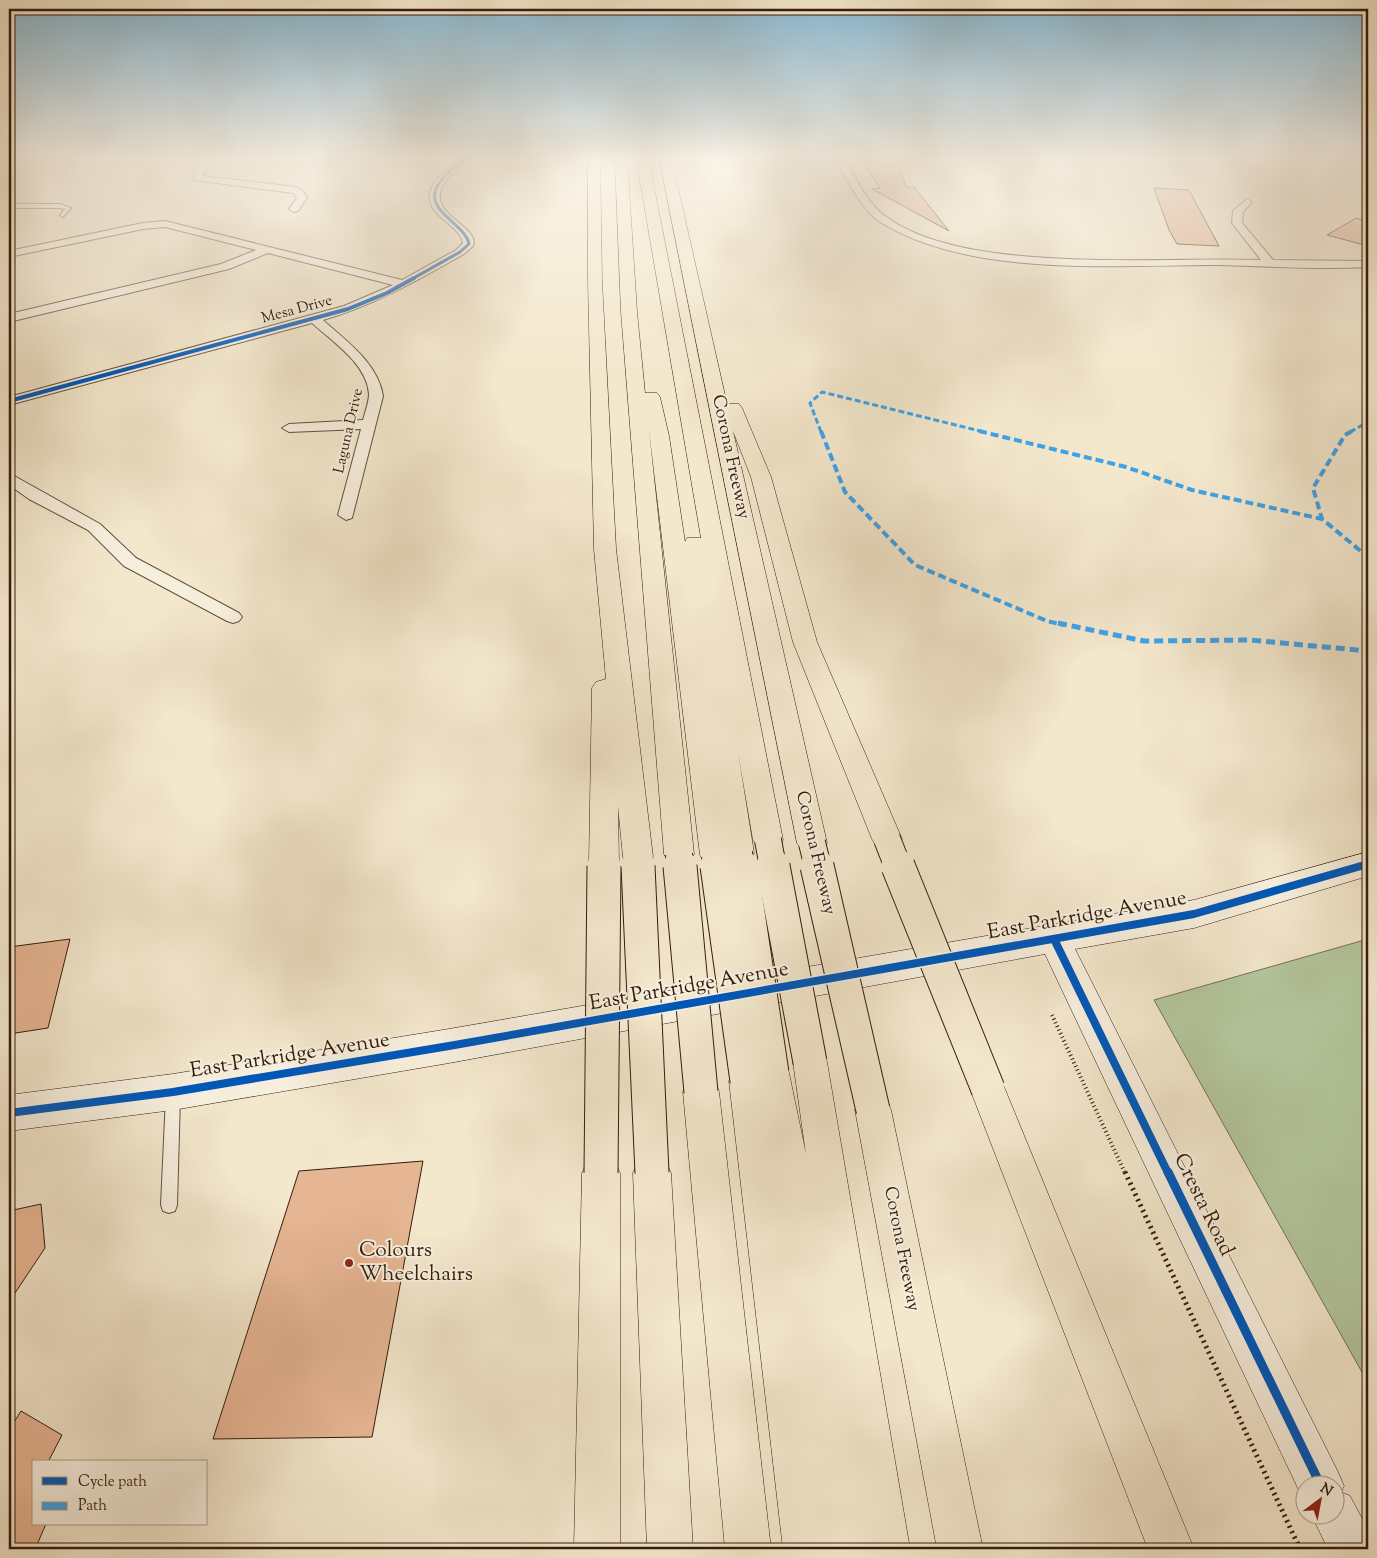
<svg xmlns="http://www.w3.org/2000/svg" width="1377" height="1558" viewBox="0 0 1377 1558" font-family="'Sorts Mill Goudy',serif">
<rect width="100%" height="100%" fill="#f3e7cc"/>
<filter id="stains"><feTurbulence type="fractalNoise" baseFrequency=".004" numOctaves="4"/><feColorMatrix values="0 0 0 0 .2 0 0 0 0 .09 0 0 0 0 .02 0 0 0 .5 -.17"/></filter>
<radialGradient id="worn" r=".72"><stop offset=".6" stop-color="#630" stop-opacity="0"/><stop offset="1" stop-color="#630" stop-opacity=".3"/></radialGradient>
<path fill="#b4c79d" stroke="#747254" d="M 1368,939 L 1368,1383 L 1154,1000 Z"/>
<g fill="#e6b593" stroke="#341c0b">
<path d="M 867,158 L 896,158 L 906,187 L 914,187 L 949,231 L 872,189 L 880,188 L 862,163 L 868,163 Z"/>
<path d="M 1154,188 L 1189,190 L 1219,246 L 1177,244 L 1169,230 Z"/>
<path d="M 1356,218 L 1368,222 L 1368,246 L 1327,235 Z"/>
<path d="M 70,939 L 48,1028 L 9,1034 L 9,947 Z"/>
<path d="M 423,1161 L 372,1437 L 213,1439 L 299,1171 Z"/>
<path d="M 41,1204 L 45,1248 L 9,1302 L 9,1211 Z"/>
<path d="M 21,1411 L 62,1435 L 48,1462 L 34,1462 L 34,1524 L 46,1524 L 35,1549 L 9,1549 L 9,1430 Z"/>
</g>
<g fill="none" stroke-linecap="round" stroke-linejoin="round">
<g stroke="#644f3b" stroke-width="2">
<g id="lane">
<path d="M 9,204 L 60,204 L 71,208 L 63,217 L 60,215 L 65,209 L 60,208 L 9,208 Z"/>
<path d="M 173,1089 L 178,1091 L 180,1096 L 177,1205 L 175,1211 L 169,1213 L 163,1211 L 161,1205 L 166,1096 L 168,1091 Z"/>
</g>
</g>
<g stroke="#644f3b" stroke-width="2">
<g id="street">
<path d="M 70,157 L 80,157 L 76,167 L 68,165 L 67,161 Z"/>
<path d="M 205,157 L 214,157 L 202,176 L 296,187 L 304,192 L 307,198 L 298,211 L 294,212 L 289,209 L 297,198 L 293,193 L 194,180 L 192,174 Z"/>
<path d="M 461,157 L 470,157 C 462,167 449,174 443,185 C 426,215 481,226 473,246 L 464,254 C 418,280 375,305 323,320 C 346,341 378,363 383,396 L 352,518 L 346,520 L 338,515 L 361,429 L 289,432 L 282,428 L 289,424 L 363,420 C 365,412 369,402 369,394 C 367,364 332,341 312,323 L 9,405 L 9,397 L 344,306 L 393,285 L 268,253 L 229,269 L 9,322 L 9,314 L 221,264 L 256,250 L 165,227 L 143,229 L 9,257 L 9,251 L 143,223 L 165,221 L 402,280 L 456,250 L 463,243 C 459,221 414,213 435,182 C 442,172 453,166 461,157 Z"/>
<path d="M 835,157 L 844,157 C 855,177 867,203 885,216 C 964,276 1163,256 1261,260 L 1232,223 L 1233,211 L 1247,199 L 1252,202 L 1243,212 L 1242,223 L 1273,260 L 1368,261 L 1368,267 C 1318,270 1267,266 1217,265 C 1114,265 970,278 880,222 C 862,211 845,176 835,157 Z"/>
<path d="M 9,473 L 100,524 L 136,558 L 239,613 L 242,617 L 239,621 L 233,623 L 227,621 L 124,566 L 88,530 L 29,499 L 9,485 Z"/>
</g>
</g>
<g stroke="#341c0b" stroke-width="1">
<path id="secondary" d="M 1368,852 L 1368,876 L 1194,928 L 1075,949 L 1337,1470 L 1344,1486 L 1341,1492 L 1350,1496 L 1368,1530 L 1368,1549 L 1328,1549 L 1312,1516 L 1334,1516 L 1334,1486 L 1304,1486 L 1304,1501 L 1045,954 L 449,1063 L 173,1110 L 9,1131 L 9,1095 L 173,1074 L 449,1029 L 1194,900 Z"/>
</g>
<g stroke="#341c0b" stroke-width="1">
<g id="highway">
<path d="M 588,157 L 600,157 L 602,281 L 616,549 L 653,857 L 648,866 L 638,869 L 628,866 L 623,857 L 618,806 L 619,864 L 614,873 L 604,876 L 594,873 L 589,864 L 592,688 L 596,682 L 606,679 L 594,549 L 588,281 Z"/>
<path d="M 615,157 L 627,157 L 637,312 L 645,393 L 657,393 L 660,397 L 669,436 L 685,542 L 687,538 L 701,538 L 636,157 L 648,157 L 783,840 L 778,848 L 768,852 L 758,848 L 753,840 L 738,752 L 754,853 L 749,862 L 739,865 L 728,859 L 725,864 L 715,867 L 705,864 L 700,855 L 649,430 L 694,854 L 689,863 L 679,866 L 669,863 L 664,854 L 621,312 Z"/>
<path d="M 659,157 L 671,157 L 727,404 L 739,404 L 742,408 L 771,477 L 817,642 L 902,839 L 897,847 L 887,851 L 877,847 L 872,839 L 793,642 L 751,477 L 733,431 L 827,843 L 822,851 L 812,855 L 802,851 L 797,843 Z"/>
<path d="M 810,1045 L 822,1050 L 827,1062 L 910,1549 L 783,1549 L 729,1081 L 735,1069 L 747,1064 L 757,1068 L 760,1061 L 772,1056 L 784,1061 L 789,1073 L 806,1154 L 793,1062 L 798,1050 Z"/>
<path d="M 988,1071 L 1000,1077 L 1194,1549 L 1148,1549 L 970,1089 L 976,1077 Z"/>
<path d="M 701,1074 L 714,1079 L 719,1092 L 771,1549 L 725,1549 L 683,1092 L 688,1079 Z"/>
<path d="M 873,1092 L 886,1097 L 891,1110 L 983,1549 L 937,1549 L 855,1110 L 860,1097 Z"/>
<path d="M 601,1154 L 614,1160 L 620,1173 L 620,1549 L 574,1549 L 582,1173 L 588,1160 Z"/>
<path d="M 652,1154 L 665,1160 L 671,1173 L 693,1549 L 647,1549 L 633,1173 L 639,1160 Z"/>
</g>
</g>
<path stroke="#341c0b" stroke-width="4" stroke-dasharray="1 3" stroke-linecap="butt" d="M 1052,1015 L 1125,1173"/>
<path stroke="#341c0b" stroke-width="5" stroke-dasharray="2 4" stroke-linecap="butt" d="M 1125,1172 L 1300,1549"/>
<use href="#lane" fill="#f7efde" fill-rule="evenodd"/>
<use href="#street" fill="#f7efde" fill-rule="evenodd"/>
<use href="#secondary" fill="#f7efde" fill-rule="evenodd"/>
<use href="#highway" fill="#f3e7cc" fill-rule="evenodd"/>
<g stroke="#341c0b" stroke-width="28" stroke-linecap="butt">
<g id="highway-bridge-far1">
<path d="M 887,839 L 898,867"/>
<path d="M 768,840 L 773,867"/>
<path d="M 812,843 L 818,867"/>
<path d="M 739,853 L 741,867"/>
<path d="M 679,854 L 680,867"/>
<path d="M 715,855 L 717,867"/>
<path d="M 638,857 L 638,867"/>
<path d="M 604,867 L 604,864"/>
</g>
</g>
<g stroke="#341c0b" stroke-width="35" stroke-linecap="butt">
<g id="highway-bridge">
<path d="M 638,866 L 652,1173"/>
<path d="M 680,866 L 701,1092"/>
<path d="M 717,866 L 747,1081"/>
<path d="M 741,866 L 772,1073"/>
<path d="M 773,866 L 810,1062"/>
<path d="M 817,866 L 873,1110"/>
<path d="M 898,866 L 988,1089"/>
<path d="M 601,1173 L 604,866"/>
</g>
</g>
<use href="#highway-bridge-far1" stroke="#f3e7cc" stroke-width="26"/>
<use href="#highway-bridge" stroke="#f3e7cc" stroke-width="33"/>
<g stroke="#3ea2e9" stroke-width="3" stroke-dasharray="6 3" stroke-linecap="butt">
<path d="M 821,432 L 810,403 L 822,392 L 984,432"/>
<path d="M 1350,432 L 1368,422"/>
</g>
<g stroke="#3ea2e9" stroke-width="4" stroke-dasharray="8 4" stroke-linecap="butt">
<path d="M 821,431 L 845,492 L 915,565 L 1047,621 L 1064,625"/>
<path d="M 979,431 L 1126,467 L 1192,490 L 1322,519"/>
<path d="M 1352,431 L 1345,435 L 1313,488 L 1322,519 L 1368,557"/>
</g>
<path stroke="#3ea2e9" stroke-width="5" stroke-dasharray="9 5" stroke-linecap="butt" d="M 1058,623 L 1144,641 L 1250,640 L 1368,651"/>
<g stroke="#f7efde" stroke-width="4.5">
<path id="cycleway-far4" d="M 412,279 L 460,252 L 469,244 C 465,222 419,210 440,182 C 447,172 458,166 466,157"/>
</g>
<g stroke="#f7efde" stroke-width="5.5">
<path id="cycleway-far3" d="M 9,401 L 348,309 L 387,293 L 414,278"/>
</g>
<g stroke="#f7efde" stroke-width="9">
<path id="cycleway-far2" d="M 1357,867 L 1368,864"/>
</g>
<g stroke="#f7efde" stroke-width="11">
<g id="cycleway-far1">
<path d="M 1054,939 L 1168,1173"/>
<path d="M 9,1113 L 173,1092 L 449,1046 L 1194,914 L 1361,866"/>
</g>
</g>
<g stroke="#f7efde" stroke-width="12">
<path id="cycleway" d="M 1168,1172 L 1321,1486"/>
</g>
<use href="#cycleway-far4" stroke="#0057b8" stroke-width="3"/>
<use href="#cycleway-far3" stroke="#0057b8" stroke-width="4"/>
<use href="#cycleway-far2" stroke="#0057b8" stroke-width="6"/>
<use href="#cycleway-far1" stroke="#0057b8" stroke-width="8"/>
<use href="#cycleway" stroke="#0057b8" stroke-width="9"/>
</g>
<linearGradient id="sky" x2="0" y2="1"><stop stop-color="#89b9d4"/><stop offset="0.42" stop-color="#faf4e8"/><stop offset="1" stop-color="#faf4e8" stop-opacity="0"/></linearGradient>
<rect width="1377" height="375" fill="url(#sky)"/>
<circle fill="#8f2418" stroke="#f7efde" stroke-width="2" cx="349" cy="1263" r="5"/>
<g text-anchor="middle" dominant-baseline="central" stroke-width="4" stroke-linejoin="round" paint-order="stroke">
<g font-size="15" fill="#341c0b" stroke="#f7efde">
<text transform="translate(297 310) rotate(-15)">Mesa Drive</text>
<text transform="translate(349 431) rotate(-77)">Laguna Drive</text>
</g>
<g font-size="18" fill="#341c0b" stroke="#f7efde">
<text transform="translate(730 457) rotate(78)">Corona Freeway</text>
<text transform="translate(815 853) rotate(77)">Corona Freeway</text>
<text transform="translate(901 1249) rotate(79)">Corona Freeway</text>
</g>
<g font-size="21" fill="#341c0b" stroke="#f7efde">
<text transform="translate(1087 916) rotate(-10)">East Parkridge Avenue</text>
<text transform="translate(689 987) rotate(-10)">East Parkridge Avenue</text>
<text transform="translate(290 1056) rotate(-9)">East Parkridge Avenue</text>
<text transform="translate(1203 1205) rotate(64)">Cresta Road</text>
</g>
<g font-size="21" fill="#341c0b" stroke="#f7efde" text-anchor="start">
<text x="359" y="1251">Colours<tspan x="359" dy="24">Wheelchairs</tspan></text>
</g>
</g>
<rect width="1377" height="1558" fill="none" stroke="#f3e7cc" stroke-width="30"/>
<rect x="10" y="10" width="1357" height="1538" fill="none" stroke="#341c0b" stroke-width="2.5"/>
<rect x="15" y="15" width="1347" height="1528" fill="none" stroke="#341c0b"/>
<rect x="32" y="1460" width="175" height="65" fill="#f7efde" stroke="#a99b8a"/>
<rect x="42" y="1477" width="25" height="8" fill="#0057b8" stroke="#a99b8a"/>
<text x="78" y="1486" font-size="15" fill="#341c0b">Cycle path</text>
<rect x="42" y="1502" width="25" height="8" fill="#3ea2e9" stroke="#a99b8a"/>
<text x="78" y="1510" font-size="15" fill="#341c0b">Path</text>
<g transform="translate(1320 1500) rotate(32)"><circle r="24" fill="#f7efde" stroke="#a99b8a"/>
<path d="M0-4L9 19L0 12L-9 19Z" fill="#8f2418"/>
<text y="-8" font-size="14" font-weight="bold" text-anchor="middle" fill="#341c0b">N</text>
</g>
<rect width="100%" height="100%" filter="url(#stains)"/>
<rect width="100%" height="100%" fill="url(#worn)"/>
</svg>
